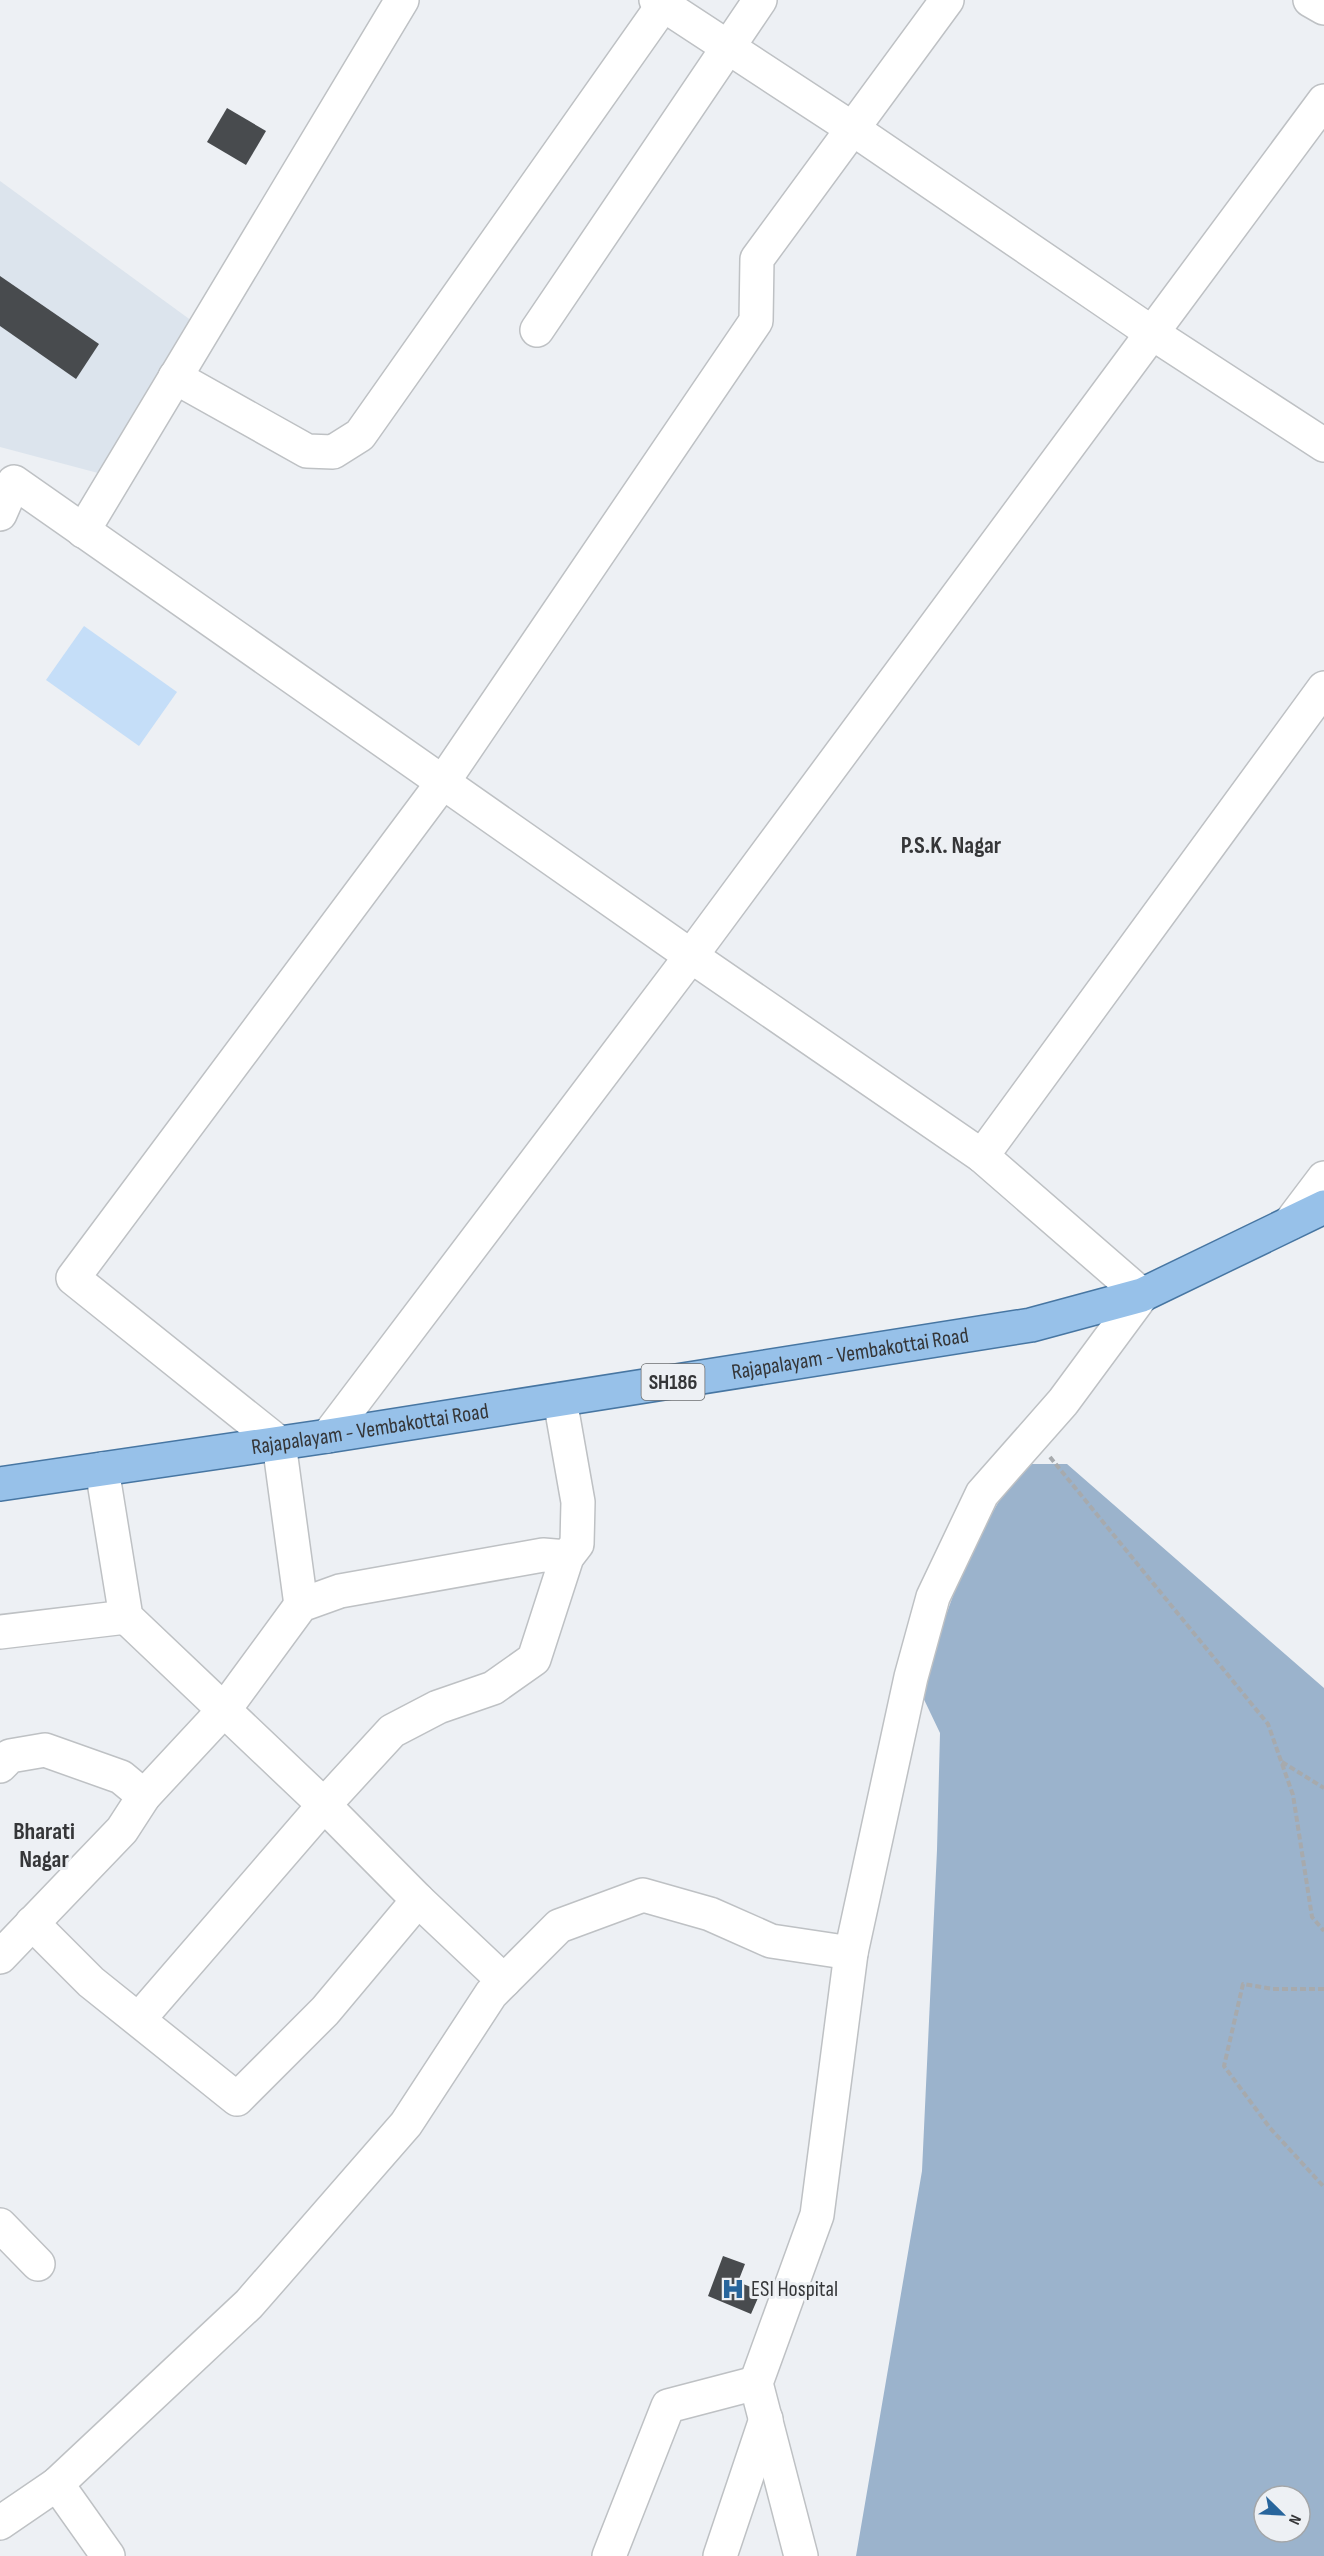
<svg xmlns="http://www.w3.org/2000/svg" width="1324" height="2556" viewBox="0 0 1324 2556" font-family="'Sofia Sans Condensed',sans-serif">
<rect width="100%" height="100%" fill="#edf0f4"/>
<path fill="#dce4ed" d="M 0,181 L 192,321 L 98,473 L 0,447 Z"/>
<path fill="#c5def8" d="M 84,626 L 177,692 L 139,746 L 46,680 Z"/>
<path fill="#9bb3cc" fill-rule="evenodd" d="M 1021,1464 L 1067,1464 L 1324,1688 L 1324,2556 L 856,2556 L 922,2171 L 937,1850 L 940,1733 L 919,1689 L 969,1552 ZM 1264,2496 L 1300,2496 L 1300,2532 L 1264,2532 Z"/>
<g fill="#484b4e">
<path d="M 227,108 L 266,131 L 246,165 L 207,142 Z"/>
<path d="M 0,276 L 99,344 L 76,379 L 0,326 Z"/>
<path d="M 723,2256 L 745,2264 L 738,2282 L 761,2291 L 751,2314 L 708,2296 Z"/>
</g>
<g fill="none" stroke-linecap="round" stroke-linejoin="round">
<g stroke="#bec1c4" stroke-width="36">
<g id="minor">
<path d="M 656,0 L 853,129 L 1152,333 L 1324,101"/>
<path d="M 1310,0 L 1324,8"/>
<path d="M 537,330 L 760,0"/>
<path d="M 175,377 L 307,451 L 333,452 L 360,435 L 663,5"/>
<path d="M 0,514 L 14,482 L 691,956 L 982,1156 L 1324,688"/>
<path d="M 83,531 L 402,0"/>
<path d="M 1290,1223 L 1324,1178"/>
<path d="M 328,1436 L 691,956 L 1152,333 L 1324,445"/>
<path d="M 301,1605 L 279,1443 L 73,1278 L 443,782 L 756,321 L 757,259 L 947,0"/>
<path d="M 0,1632 L 126,1617"/>
<path d="M 0,1766 L 10,1756 L 45,1750 L 121,1777 L 144,1796"/>
<path d="M 418,1900 L 504,1981"/>
<path d="M 32,1923 L 91,1982 L 237,2099 L 325,2011 L 418,1900 L 324,1805 L 126,1617 L 102,1469"/>
<path d="M 0,1957 L 122,1830 L 144,1796 L 224,1710 L 301,1605 L 340,1591 L 543,1555 L 567,1557"/>
<path d="M 139,2019 L 324,1805 L 392,1731 L 438,1707 L 493,1688 L 534,1659 L 567,1557 L 577,1544 L 578,1502 L 560,1400"/>
<path d="M 0,2225 L 38,2264"/>
<path d="M 57,2484 L 108,2556"/>
<path d="M 0,2523 L 57,2484 L 249,2304 L 406,2124 L 491,1994 L 559,1926 L 643,1895 L 710,1914 L 771,1941 L 851,1953 L 911,1677 L 933,1597 L 982,1494 L 1063,1402 L 1142,1295 L 982,1156"/>
<path d="M 609,2556 L 668,2406 L 756,2383"/>
<path d="M 720,2556 L 766,2419"/>
<path d="M 801,2556 L 756,2383 L 817,2215 L 851,1953"/>
</g>
</g>
<g stroke="#4776a2" stroke-width="36">
<g id="major">
<path id="s1" d="M 0,1484 L 328,1436 L 1031,1325 L 1142,1295 L 1324,1207"/>
</g>
</g>
<g stroke="#a7aaad" stroke-width="4" stroke-dasharray="6 3" stroke-linecap="butt">
<path d="M 1050,1457 L 1268,1724 L 1293,1795 L 1312,1917 L 1324,1931"/>
<path d="M 1282,1762 L 1324,1788"/>
<path d="M 1324,1989 L 1273,1989 L 1243,1984 L 1224,2066 L 1270,2128 L 1324,2187"/>
</g>
<use href="#minor" stroke="#fff" stroke-width="33"/>
<use href="#major" stroke="#97c1e9" stroke-width="33"/>
</g>
<defs>
<g id="hospital-bare" transform="scale(1.8)"><path d="M-5-5h3v3.5h4V-5h3V5h-3V1.5h-4V5h-3Z" fill="#28659c" stroke="#edf0f4" stroke-width="2.5" paint-order="stroke"/></g>
</defs>
<g fill-rule="evenodd">
<use href="#hospital-bare" x="733" y="2289"/>
</g>
<g text-anchor="middle" dominant-baseline="central" stroke-width="6" stroke-linejoin="round" paint-order="stroke">
<rect fill="#edf0f4" stroke="#6c6e70" stroke-width="1.5" x="641.5" y="1364" width="63" height="36" rx="4.5"/>
<g font-size="21" font-weight="bold" fill="#353638">
<text x="673" y="1382">SH186</text>
</g>
<g font-size="22" fill="#353638" stroke="#edf0f4">
<text stroke="none"><textPath href="#s1" startOffset="860">Rajapalayam - Vembakottai Road</textPath></text>
<text stroke="none"><textPath href="#s1" startOffset="374">Rajapalayam - Vembakottai Road</textPath></text>
</g>
<g font-size="22" fill="#353638" stroke="#edf0f4" text-anchor="start">
<text x="751" y="2289">ESI Hospital</text>
</g>
<g font-size="24" font-weight="bold" fill="#353638" stroke="#edf0f4">
<text x="951" y="845">P.S.K. Nagar</text>
<text x="44" y="1831">Bharati<tspan x="44" dy="28">Nagar</tspan></text>
</g>
</g>
<g transform="translate(1282 2514) rotate(114)"><circle r="28" fill="#edf0f4" stroke="#a3a6a9" stroke-width="1.5"/>
<path d="M0-4.5L10 22L0 15L-10 22Z" fill="#28659c"/>
<text y="-9" font-size="16" font-weight="bold" text-anchor="middle" fill="#353638">N</text>
</g>
</svg>
